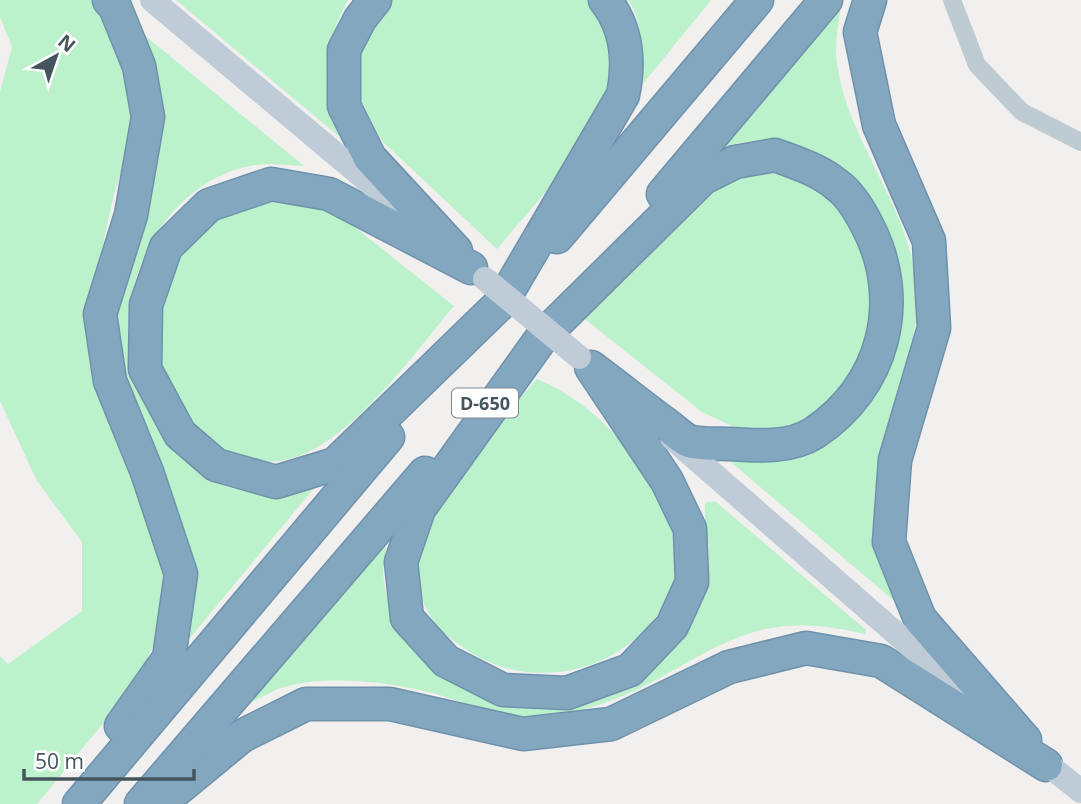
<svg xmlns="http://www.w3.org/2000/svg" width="1081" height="804" viewBox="0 0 1081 804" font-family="'Open Sans',sans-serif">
<rect width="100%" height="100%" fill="#f2efef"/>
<g fill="#bbf1cb">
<path d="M 0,0 L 91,0 L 102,9 L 133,78 L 132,136 L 114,194 L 89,308 L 89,355 L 100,394 L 130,456 L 172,590 L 165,622 L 144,665 L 118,705 L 37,804 L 0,804 L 0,656 L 8,664 L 82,611 L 82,542 L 37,481 L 0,401 L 0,92 L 12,47 L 0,17 Z"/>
<path d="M 176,0 L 348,0 C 324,41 318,95 341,138 Z"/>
<path d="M 385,0 L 594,0 L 607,18 L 616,79 L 579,153 L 497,249 L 384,143 L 365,116 L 357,91 L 359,45 Z"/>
<path d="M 628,0 L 711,0 L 642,85 L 639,83 C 642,58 644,21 628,0 Z"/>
<path d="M 836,0 L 842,0 C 839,20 834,43 837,64 C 848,142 908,204 916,283 C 924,354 880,416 876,485 C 873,527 886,565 899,605 L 725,457 L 816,448 L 900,283 C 888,189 814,116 716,149 Z"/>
<path d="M 132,25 L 304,166 C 283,165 262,162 241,168 C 170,188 125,266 128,338 C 131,382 151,425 182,456 C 196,470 216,486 236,489 C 264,494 293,486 320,481 L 184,645 L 128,410 L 112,314 L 139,211 Z"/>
<path d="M 757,167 L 791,171 L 837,204 L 869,260 L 871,329 L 850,381 L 816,413 L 803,421 L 784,427 L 758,430 L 732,426 L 702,412 L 581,316 L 694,195 Z"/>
<path d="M 250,195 L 333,210 L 454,306 C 414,353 364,425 308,452 C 246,482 188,436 167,378 C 163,367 158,355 157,343 C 156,318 164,292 173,270 C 177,261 179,248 185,241 C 193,230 237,204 250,195 Z"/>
<path d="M 537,379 C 591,402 623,440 657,487 C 662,495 672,504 674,513 C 676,520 676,528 677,534 C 678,544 681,556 679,566 C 677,582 669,596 661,609 C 622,671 538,691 475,655 C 458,645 442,633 431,617 C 416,593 410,558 422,530 C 445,476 498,423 537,379 Z"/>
<path d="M 715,501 L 866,630 L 865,634 C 832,626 800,622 765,629 C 724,638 687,664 650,683 C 616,701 582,712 544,717 C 508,721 470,704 436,694 C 393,682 320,673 278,689 C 267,694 256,700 245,706 L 388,530 L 383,571 L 385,591 L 396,622 L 429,662 L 581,696 L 696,603 L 708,570 L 709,546 L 705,523 L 705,503 Z"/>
</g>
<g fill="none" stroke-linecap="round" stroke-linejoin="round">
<g stroke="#6f92ac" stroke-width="35">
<g id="highway">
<path d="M 109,0 L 115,7 L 139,66 L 148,117 L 131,215 L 100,314 L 110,381 L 147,472 L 181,574 L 169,658 L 121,726"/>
<path d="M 375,0 L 360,19 L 344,50 L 344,106 L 370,158 L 456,251"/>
<path d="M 870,0 L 860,32 L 879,125 L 929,241 L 934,328 L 895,460 L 889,542 L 920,619 L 1025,740"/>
<path d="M 775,155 C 797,163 819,170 837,185 C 850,194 861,213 868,227 C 906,301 884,387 814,433 C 791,448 758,446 731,444 C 719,443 701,445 689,441 C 680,437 671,427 663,422 C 639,404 615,385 591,367 L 667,481 L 690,529 L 692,582 L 672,626 L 630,670 L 567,693 L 503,690 L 446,661 L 407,618 L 401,562 L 419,509 L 543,336 L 703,178 L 735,162 Z"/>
<path d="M 663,194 L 826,0"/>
<path d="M 557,237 L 757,0"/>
<path d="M 471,268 L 329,194 L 271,184 L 209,205 L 166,247 L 146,305 L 145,369 L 180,434 L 216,465 L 276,482 L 335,464 L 502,302 L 623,95 C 630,61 627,28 605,0"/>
<path d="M 163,801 L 242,736 L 306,704 L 390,704 L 523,734 L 611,724 L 729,667 L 806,648 L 881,661 L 1046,765"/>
<path d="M 79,804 L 388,437"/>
<path d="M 141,804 L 425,473"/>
</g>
</g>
<path stroke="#bfcbd2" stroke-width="18" d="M 952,0 L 977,65 L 1022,112 L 1081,142"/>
<g stroke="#bfccd7" stroke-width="24">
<path d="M 152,0 L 401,209"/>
<path d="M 672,438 L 985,711"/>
<path d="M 1033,753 L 1081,791"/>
</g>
<use href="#highway" stroke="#84a7c0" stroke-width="32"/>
<path stroke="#bfccd7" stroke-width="24" d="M 485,279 L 579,357"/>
</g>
<g text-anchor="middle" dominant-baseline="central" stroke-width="5" stroke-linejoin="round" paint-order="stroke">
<rect fill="#fff" stroke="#7e878e" stroke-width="2" x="452" y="388.5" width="66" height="29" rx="5"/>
<g font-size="18" font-weight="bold" fill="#46545d">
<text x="485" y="403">D-650</text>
</g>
</g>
<g transform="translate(56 56) rotate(40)" stroke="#ffffff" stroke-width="5" paint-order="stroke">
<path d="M0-5L12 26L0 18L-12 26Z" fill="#46545d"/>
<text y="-10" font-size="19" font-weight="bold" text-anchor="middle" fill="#46545d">N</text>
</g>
<path d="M24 769v10h170v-10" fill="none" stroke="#46545d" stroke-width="3.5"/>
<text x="35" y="769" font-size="21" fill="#46545d" stroke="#ffffff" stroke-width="5" paint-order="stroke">50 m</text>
</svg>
